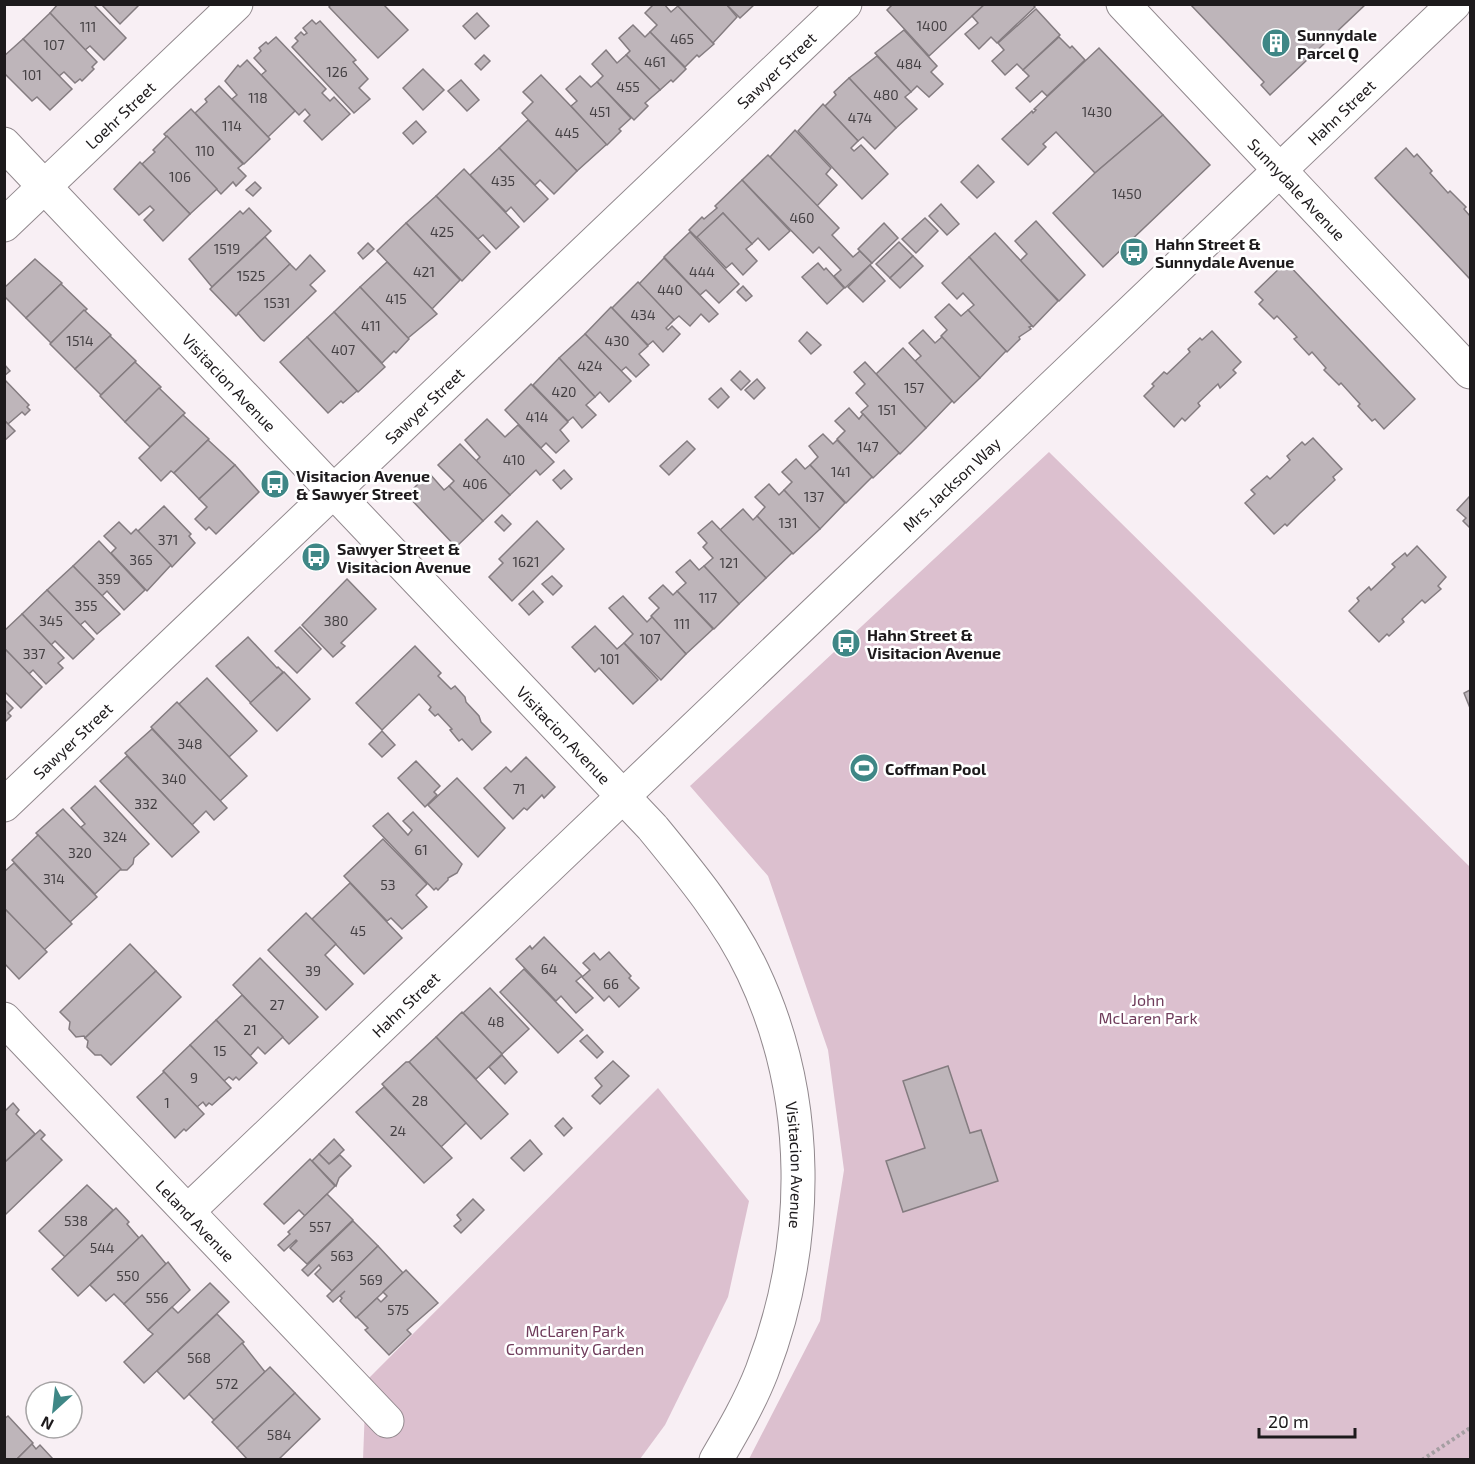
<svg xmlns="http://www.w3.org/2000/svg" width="1475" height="1464" viewBox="0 0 1475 1464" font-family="'Exo 2',sans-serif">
<rect width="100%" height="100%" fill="#f8eff4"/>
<g fill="#dcc0cf">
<path d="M 1049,452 L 1470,867 L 1470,1459 L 749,1459 L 820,1321 L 844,1170 L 828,1050 L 768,876 L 690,786 Z"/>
<path d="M 658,1088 L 749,1201 L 728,1297 L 665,1425 L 640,1459 L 363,1460 L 366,1381 Z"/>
</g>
<g fill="#beb5ba" stroke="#847c80" stroke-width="1.5">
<path d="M 58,4 L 93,4 L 126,38 L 104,60 L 90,46 L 85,50 L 50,13 Z"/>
<path d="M 101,4 L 140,4 L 120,24 Z"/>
<path d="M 331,4 L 383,4 L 408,30 L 378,58 L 329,7 Z"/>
<path d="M 654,4 L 664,4 L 671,12 L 678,6 L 714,44 L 699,57 L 697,55 L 685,67 L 650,32 L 657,25 L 645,13 Z"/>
<path d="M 679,4 L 726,4 L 737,17 L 713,43 L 678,6 Z"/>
<path d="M 726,4 L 755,4 L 740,18 Z"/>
<path d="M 893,4 L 985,4 L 929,56 L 887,10 Z"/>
<path d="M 985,4 L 1032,4 L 1035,7 L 997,43 L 991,37 L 979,49 L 965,34 L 978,23 L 972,16 Z"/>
<path d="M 1190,4 L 1366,4 L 1270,95 L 1261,85 L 1264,82 Z"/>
<path d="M 1036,9 L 1060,35 L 1023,70 L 1017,64 L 1005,75 L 992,61 L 1004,50 L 998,43 Z"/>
<path d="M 50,13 L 97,62 L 92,67 L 94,69 L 82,81 L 80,79 L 75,83 L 64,72 L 59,76 L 23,39 Z"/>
<path d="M 477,13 L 489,26 L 475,39 L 463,26 Z"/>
<path d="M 312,20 L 316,24 L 320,21 L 356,60 L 353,62 L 368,79 L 359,88 L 370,99 L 354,113 L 292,47 L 298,41 L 295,38 L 301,32 L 304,35 L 307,33 L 303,28 Z"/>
<path d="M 633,25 L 645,37 L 650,32 L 686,69 L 673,82 L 671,80 L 660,90 L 626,55 L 630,51 L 619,38 Z"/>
<path d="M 904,30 L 937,66 L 931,72 L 943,84 L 929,97 L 917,86 L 911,92 L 875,53 Z"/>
<path d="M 276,37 L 326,89 L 322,93 L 330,101 L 334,97 L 350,114 L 322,140 L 304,121 L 310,115 L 305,109 L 299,115 L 261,75 L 266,71 L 254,58 L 261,51 L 259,48 L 266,42 L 268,44 Z"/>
<path d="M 1059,37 L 1070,48 L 1072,46 L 1085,60 L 1047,96 L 1042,91 L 1030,102 L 1016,88 L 1029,76 L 1023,70 Z"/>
<path d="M 23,39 L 72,89 L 50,110 L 37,97 L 32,101 L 4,73 L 4,56 Z"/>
<path d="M 1099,48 L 1163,115 L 1095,173 L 1056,132 L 1043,144 L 1046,147 L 1028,165 L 1002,139 L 1032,111 L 1033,113 L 1036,110 L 1034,109 Z"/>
<path d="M 606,50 L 617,63 L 626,55 L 660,90 L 645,103 L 648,106 L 634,120 L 597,82 L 603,76 L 592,64 Z"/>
<path d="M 484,55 L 490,61 L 481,70 L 475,64 Z"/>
<path d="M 877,56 L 911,92 L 905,97 L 917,109 L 896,128 L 849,78 Z"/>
<path d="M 247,60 L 295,111 L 268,137 L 232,99 L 237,95 L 225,81 L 238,65 L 240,67 Z"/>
<path d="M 423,69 L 444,90 L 423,110 L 403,88 Z"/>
<path d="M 541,75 L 607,144 L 577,171 L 522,113 L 533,102 L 523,92 Z"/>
<path d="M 580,76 L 591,87 L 597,82 L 631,118 L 619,129 L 621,131 L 607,145 L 571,106 L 577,101 L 566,89 Z"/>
<path d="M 849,78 L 896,128 L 875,149 L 863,137 L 858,141 L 825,106 L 836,95 L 834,92 Z"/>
<path d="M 461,80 L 479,100 L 467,111 L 448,91 Z"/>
<path d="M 219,86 L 270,139 L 244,164 L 195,113 L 207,102 L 205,99 Z"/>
<path d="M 823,104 L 858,141 L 851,148 L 854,151 L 861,145 L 888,174 L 862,199 L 798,131 Z"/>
<path d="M 191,109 L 243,164 L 238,168 L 246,176 L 236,186 L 233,182 L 221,194 L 164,134 Z"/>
<path d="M 1163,115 L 1210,165 L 1103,267 L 1053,213 L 1095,173 Z"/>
<path d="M 528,120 L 577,171 L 554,194 L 540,180 L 535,185 L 499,148 Z"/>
<path d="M 416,121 L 426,132 L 413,144 L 403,133 Z"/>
<path d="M 795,130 L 831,168 L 826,174 L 837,185 L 817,206 L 770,157 Z"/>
<path d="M 167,136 L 217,189 L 190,214 L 142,164 L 155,152 L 153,150 Z"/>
<path d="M 499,148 L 548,199 L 524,222 L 511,207 L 506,212 L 470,175 Z"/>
<path d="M 1406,148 L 1414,157 L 1417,154 L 1432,171 L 1430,173 L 1448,193 L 1450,191 L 1466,207 L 1464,209 L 1470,216 L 1470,279 L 1375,178 Z"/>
<path d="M 768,155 L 839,228 L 832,235 L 853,257 L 860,251 L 872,263 L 845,288 L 834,276 L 841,270 L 819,247 L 813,253 L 742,180 Z"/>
<path d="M 140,162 L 190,214 L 163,241 L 144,220 L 154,210 L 150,206 L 139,215 L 114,189 Z"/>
<path d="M 978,165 L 994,182 L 977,198 L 961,182 Z"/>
<path d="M 464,169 L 519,227 L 496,249 L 483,235 L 478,239 L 436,196 Z"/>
<path d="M 742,180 L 790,231 L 769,250 L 758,238 L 752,244 L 723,213 L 697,238 L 689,230 L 702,217 L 704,219 L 717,208 L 715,206 Z"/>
<path d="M 255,182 L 261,188 L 253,196 L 246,190 Z"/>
<path d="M 436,196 L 490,252 L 462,281 L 406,223 Z"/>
<path d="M 941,204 L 959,224 L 947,235 L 929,216 Z"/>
<path d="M 249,208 L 271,231 L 212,287 L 189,259 L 240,211 L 243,214 Z"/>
<path d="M 723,213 L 752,244 L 746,249 L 757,261 L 743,275 L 732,263 L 726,268 L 697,237 Z"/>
<path d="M 925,218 L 938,231 L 916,253 L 902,239 Z"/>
<path d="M 1036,221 L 1085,275 L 1059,301 L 1020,261 L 1027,254 L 1015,241 Z"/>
<path d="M 406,223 L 460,280 L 432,309 L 377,251 Z"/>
<path d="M 884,223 L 898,238 L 872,263 L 858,249 Z"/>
<path d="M 690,232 L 739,284 L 719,303 L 706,290 L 700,295 L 664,257 Z"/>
<path d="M 995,233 L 1058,301 L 1033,327 L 969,257 Z"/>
<path d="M 265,237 L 290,264 L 236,316 L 210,289 Z"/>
<path d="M 899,242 L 913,256 L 890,278 L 876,264 Z"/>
<path d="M 368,243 L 374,249 L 363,259 L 358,253 Z"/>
<path d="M 1137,243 L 1141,248 L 1128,260 L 1124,255 Z"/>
<path d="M 310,255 L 325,271 L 310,285 L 316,291 L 264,341 L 261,339 L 238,313 L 290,264 L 296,270 Z"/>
<path d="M 913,256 L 923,266 L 900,288 L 890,278 Z"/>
<path d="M 969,257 L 1032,326 L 1029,327 L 1031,329 L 1019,337 L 1020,339 L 1007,352 L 968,310 L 974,305 L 963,293 L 957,299 L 942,283 Z"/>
<path d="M 664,258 L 718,314 L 709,322 L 701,314 L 690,326 L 679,316 L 674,320 L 639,284 Z"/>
<path d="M 35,259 L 62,283 L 26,318 L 4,296 L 4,288 Z"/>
<path d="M 387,262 L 437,314 L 408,338 L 360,287 Z"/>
<path d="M 1286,262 L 1415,399 L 1384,429 L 1375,419 L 1372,421 L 1358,406 L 1360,404 L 1341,383 L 1339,385 L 1324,370 L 1326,368 L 1312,352 L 1309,355 L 1294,339 L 1297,337 L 1277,316 L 1274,319 L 1259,304 L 1263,300 L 1255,292 Z"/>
<path d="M 818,263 L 824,270 L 826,268 L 844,288 L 827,304 L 802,277 Z"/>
<path d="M 870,265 L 885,281 L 863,302 L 848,287 Z"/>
<path d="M 638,282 L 674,320 L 666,328 L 668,330 L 672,326 L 680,334 L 663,352 L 653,341 L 648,345 L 612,308 Z"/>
<path d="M 61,284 L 87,309 L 51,343 L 26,318 Z"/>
<path d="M 743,286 L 752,296 L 746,301 L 737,292 Z"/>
<path d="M 360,287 L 409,339 L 396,353 L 394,351 L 382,363 L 334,312 Z"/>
<path d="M 949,304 L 961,316 L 968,310 L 1006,351 L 980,378 L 941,336 L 947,330 L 935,317 Z"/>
<path d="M 611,307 L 648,346 L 639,354 L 649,365 L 636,377 L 626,367 L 621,371 L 585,334 Z"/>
<path d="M 84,310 L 111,335 L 75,369 L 50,344 Z"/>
<path d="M 334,312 L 385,367 L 358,392 L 307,337 Z"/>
<path d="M 923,330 L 935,343 L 942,337 L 980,378 L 954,403 L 915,361 L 921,356 L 909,343 Z"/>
<path d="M 1212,331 L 1241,362 L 1233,370 L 1236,373 L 1220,388 L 1218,384 L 1198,403 L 1200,406 L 1185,421 L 1182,418 L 1174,427 L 1144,396 L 1154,386 L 1152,384 L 1164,372 L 1167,374 L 1190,352 L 1188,349 L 1200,338 L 1202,340 Z"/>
<path d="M 807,332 L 821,345 L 811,354 L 799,341 Z"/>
<path d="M 585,334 L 631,381 L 609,402 L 600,392 L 595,397 L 559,358 Z"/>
<path d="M 110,336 L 136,361 L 101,395 L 75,369 Z"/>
<path d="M 307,337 L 357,391 L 343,403 L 341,401 L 328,413 L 280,362 Z"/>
<path d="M 903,348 L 952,401 L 926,428 L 876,374 Z"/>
<path d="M 559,358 L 595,397 L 586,405 L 596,415 L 582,428 L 573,417 L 568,421 L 533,385 Z"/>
<path d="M 135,362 L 161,387 L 125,422 L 100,396 Z"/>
<path d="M 865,362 L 926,428 L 900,454 L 861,412 L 868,406 L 856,393 L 865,384 L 854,372 Z"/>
<path d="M 4,364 L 10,371 L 4,376 Z"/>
<path d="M 740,371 L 750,381 L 741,390 L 731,380 Z"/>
<path d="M 4,379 L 29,405 L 27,407 L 30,410 L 25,415 L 22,412 L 8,424 L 4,420 Z"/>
<path d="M 757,379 L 765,388 L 754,399 L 745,390 Z"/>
<path d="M 531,384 L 568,422 L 560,430 L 569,441 L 556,453 L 546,443 L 541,448 L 505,410 Z"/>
<path d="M 159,388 L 185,413 L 150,447 L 125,422 Z"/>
<path d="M 721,388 L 729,397 L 718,408 L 709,399 Z"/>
<path d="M 849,408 L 859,419 L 863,414 L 899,453 L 873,478 L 837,439 L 845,431 L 835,421 Z"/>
<path d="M 183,415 L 209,439 L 174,473 L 171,471 L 161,481 L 139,458 Z"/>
<path d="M 487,419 L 505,437 L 518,425 L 554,462 L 540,475 L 536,470 L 510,495 L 476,461 L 480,457 L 465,440 Z"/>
<path d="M 4,420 L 15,431 L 4,441 Z"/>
<path d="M 823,434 L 833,444 L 837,440 L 872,477 L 846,503 L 810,465 L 818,457 L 809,446 Z"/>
<path d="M 1313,438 L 1342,469 L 1333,477 L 1335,480 L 1299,514 L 1287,526 L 1285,524 L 1274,534 L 1245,503 L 1255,494 L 1251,490 L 1267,476 L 1270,479 L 1290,460 L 1287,456 L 1302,442 L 1305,445 Z"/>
<path d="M 208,440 L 235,465 L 199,499 L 174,473 Z"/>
<path d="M 687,441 L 695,449 L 669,475 L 660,466 Z"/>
<path d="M 460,444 L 510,495 L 483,521 L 449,486 L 454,481 L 438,465 Z"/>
<path d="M 796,459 L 805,469 L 810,465 L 845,503 L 820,529 L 784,490 L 792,482 L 782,472 Z"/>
<path d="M 235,465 L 259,492 L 216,534 L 209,527 L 206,530 L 195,519 L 207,507 L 199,499 Z"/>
<path d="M 564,470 L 572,479 L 561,489 L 553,480 Z"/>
<path d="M 429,473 L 444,490 L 449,486 L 483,521 L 456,547 L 407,495 Z"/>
<path d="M 769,484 L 779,495 L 784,490 L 820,529 L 793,554 L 757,516 L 765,507 L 755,497 Z"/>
<path d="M 1470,496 L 1470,528 L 1463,521 L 1466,518 L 1457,510 Z"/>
<path d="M 164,506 L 191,534 L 189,536 L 195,543 L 172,567 L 138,531 Z"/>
<path d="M 743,509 L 753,520 L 757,516 L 792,553 L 766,578 L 720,530 Z"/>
<path d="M 502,515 L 511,524 L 504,531 L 495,522 Z"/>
<path d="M 537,521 L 564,549 L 512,601 L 489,577 L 503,563 L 499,559 Z"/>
<path d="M 712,521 L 766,578 L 739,604 L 704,566 L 713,558 L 703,547 L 707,543 L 698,533 Z"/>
<path d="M 119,522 L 131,534 L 136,529 L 171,565 L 147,591 L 111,553 L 116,548 L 104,536 Z"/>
<path d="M 99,541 L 145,590 L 124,610 L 107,591 L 102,596 L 73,566 Z"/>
<path d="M 1417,546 L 1446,577 L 1438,586 L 1441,589 L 1425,603 L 1422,600 L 1402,619 L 1404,622 L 1389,636 L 1387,634 L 1379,642 L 1349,611 L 1359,601 L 1357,598 L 1369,587 L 1371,590 L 1395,567 L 1392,564 L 1405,553 L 1407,556 Z"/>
<path d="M 690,560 L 699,570 L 704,566 L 739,604 L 714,629 L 677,591 L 686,583 L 676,572 Z"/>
<path d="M 73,566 L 120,614 L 97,634 L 85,621 L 80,625 L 47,590 Z"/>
<path d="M 552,576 L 562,586 L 553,595 L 542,584 Z"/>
<path d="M 347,579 L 376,609 L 341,643 L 345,646 L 333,657 L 302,625 Z"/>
<path d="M 663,585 L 673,595 L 677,591 L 713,629 L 686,654 L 651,616 L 659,608 L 649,598 Z"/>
<path d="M 47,590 L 94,639 L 73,659 L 55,641 L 51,645 L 22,614 Z"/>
<path d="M 533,591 L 543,602 L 529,615 L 519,604 Z"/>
<path d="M 623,596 L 647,622 L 652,617 L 686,654 L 661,680 L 624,643 L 633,634 L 609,608 Z"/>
<path d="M 22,614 L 64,658 L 58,663 L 63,668 L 46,684 L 33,670 L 29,674 L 4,648 L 4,631 Z"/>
<path d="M 595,626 L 617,649 L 624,643 L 658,680 L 633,704 L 599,668 L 595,672 L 572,647 Z"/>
<path d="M 300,627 L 321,649 L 297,673 L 275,651 Z"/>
<path d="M 248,637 L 277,668 L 278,667 L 283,672 L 251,703 L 216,666 Z"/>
<path d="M 415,646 L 441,673 L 438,676 L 451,689 L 455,686 L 465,697 L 466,702 L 479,716 L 481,722 L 491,732 L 472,750 L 462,739 L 459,741 L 450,730 L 452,729 L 438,714 L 435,716 L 429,710 L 431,707 L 419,694 L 382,730 L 356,703 Z"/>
<path d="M 4,648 L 42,687 L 21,708 L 4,691 Z"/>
<path d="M 284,672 L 310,699 L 277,731 L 250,703 Z"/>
<path d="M 207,678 L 257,731 L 229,757 L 179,704 Z"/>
<path d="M 1470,690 L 1470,708 L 1464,693 Z"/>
<path d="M 4,699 L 13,708 L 8,713 L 11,716 L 4,723 Z"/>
<path d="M 177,702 L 247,776 L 220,801 L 151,727 Z"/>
<path d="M 152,729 L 227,808 L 214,820 L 206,811 L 192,825 L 125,753 Z"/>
<path d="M 382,731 L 395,745 L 382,757 L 369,744 Z"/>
<path d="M 127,756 L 199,832 L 172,857 L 100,781 Z"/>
<path d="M 526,757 L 555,787 L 544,798 L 542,795 L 527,810 L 524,808 L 513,819 L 484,788 L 506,767 L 511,772 Z"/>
<path d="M 416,761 L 440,786 L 434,792 L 437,795 L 425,807 L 398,778 Z"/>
<path d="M 457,778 L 505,828 L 478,857 L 428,805 Z"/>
<path d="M 95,786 L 149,844 L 134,858 L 133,864 L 127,870 L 121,870 L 81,827 L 85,824 L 71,808 Z"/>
<path d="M 63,809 L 121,869 L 95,894 L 36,833 Z"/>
<path d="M 413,812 L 462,864 L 457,873 L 448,878 L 448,880 L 438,890 L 436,888 L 434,890 L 373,826 L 388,813 L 408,835 L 412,830 L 403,821 Z"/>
<path d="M 38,835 L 97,897 L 70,922 L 12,860 Z"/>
<path d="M 383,839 L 427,884 L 416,895 L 427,907 L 402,929 L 391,918 L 387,921 L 344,876 Z"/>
<path d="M 14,863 L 72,924 L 44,950 L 4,908 L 4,872 Z"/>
<path d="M 350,883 L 402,938 L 364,974 L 312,919 Z"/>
<path d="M 4,908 L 47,952 L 19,979 L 4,963 Z"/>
<path d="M 306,913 L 336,944 L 325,955 L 353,984 L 326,1010 L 268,950 Z"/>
<path d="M 544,937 L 582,976 L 576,981 L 593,998 L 576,1013 L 561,996 L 556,1001 L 516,959 L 530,946 L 532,949 Z"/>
<path d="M 130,944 L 156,971 L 85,1038 L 84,1036 L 76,1037 L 69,1029 L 70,1022 L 60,1012 Z"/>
<path d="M 609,952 L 631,976 L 629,978 L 639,988 L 619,1007 L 609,996 L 604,1001 L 582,977 L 590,970 L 583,963 L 594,953 L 600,960 Z"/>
<path d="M 260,958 L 318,1017 L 289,1044 L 233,985 Z"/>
<path d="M 524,969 L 583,1030 L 558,1053 L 500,992 Z"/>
<path d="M 156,971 L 181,997 L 111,1065 L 101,1055 L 95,1055 L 87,1047 L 88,1041 L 85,1038 Z"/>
<path d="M 490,988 L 529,1029 L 502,1054 L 463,1013 Z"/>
<path d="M 242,995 L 283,1037 L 265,1054 L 258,1047 L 250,1056 L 216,1020 Z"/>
<path d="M 462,1012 L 502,1054 L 476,1079 L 436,1037 Z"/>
<path d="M 216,1020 L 257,1063 L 239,1080 L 236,1077 L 233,1080 L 229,1077 L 224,1081 L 190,1045 Z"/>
<path d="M 587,1035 L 603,1052 L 597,1058 L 580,1041 Z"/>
<path d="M 436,1037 L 508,1114 L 481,1139 L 409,1062 Z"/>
<path d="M 190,1045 L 231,1088 L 212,1105 L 209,1103 L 206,1106 L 203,1102 L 197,1107 L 163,1071 Z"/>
<path d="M 502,1055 L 517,1072 L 505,1084 L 489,1067 Z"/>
<path d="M 613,1061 L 629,1076 L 600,1104 L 592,1096 L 602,1086 L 595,1078 Z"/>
<path d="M 406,1062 L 409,1062 L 466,1123 L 441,1147 L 382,1084 Z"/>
<path d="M 948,1066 L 970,1133 L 981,1130 L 998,1181 L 903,1212 L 886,1161 L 925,1148 L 903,1081 Z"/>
<path d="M 164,1072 L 204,1114 L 186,1131 L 184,1129 L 175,1138 L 137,1097 Z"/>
<path d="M 384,1087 L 452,1158 L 424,1183 L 356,1112 Z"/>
<path d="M 13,1103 L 19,1110 L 16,1114 L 35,1134 L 4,1163 L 4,1112 Z"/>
<path d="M 563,1118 L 572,1128 L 564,1136 L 555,1126 Z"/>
<path d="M 40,1130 L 45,1135 L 41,1139 L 62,1160 L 6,1214 L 4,1212 L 4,1163 Z"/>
<path d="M 334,1139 L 344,1150 L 329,1164 L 319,1154 Z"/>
<path d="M 530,1140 L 542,1154 L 524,1171 L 511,1158 Z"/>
<path d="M 319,1154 L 329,1164 L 340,1155 L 351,1166 L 339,1178 L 336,1186 L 312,1161 Z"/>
<path d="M 310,1159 L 335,1186 L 305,1216 L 299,1210 L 284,1224 L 264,1204 Z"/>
<path d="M 87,1185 L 113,1210 L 65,1257 L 39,1231 Z"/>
<path d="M 327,1194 L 353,1220 L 307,1264 L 290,1248 L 297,1241 L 296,1240 L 284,1251 L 278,1245 L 290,1234 L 288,1232 Z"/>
<path d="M 473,1199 L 484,1210 L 461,1233 L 454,1226 L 461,1220 L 457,1215 Z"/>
<path d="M 116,1208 L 129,1222 L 127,1224 L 139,1238 L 78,1296 L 52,1269 Z"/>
<path d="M 353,1221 L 378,1246 L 332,1291 L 315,1274 L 321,1268 L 319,1265 L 308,1276 L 302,1270 Z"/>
<path d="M 142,1235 L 166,1264 L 124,1304 L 114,1294 L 106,1301 L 90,1285 Z"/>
<path d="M 378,1246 L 403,1273 L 356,1318 L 340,1301 L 342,1298 L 340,1296 L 345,1291 L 333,1302 L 327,1296 Z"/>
<path d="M 168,1262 L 190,1290 L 148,1330 L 124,1304 Z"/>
<path d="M 406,1270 L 438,1303 L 407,1330 L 411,1334 L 389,1355 L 365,1330 L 368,1328 L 357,1317 L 377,1298 L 381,1302 L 387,1296 L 383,1292 Z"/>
<path d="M 210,1283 L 229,1302 L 144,1383 L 124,1362 L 153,1334 L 148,1330 L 172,1307 L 178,1313 Z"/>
<path d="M 217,1314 L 244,1342 L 184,1399 L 157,1371 Z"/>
<path d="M 242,1343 L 265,1372 L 214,1420 L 189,1394 Z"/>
<path d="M 270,1367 L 295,1393 L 237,1448 L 212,1422 Z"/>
<path d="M 295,1393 L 320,1419 L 278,1460 L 248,1460 L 237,1448 Z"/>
<path d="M 8,1416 L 33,1443 L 16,1460 L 4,1460 L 4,1419 Z"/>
<path d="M 32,1444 L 36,1449 L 40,1445 L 53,1459 L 16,1460 Z"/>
</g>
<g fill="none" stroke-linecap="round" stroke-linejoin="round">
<g stroke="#91888d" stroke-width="35">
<g id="minor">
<path id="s1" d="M 1123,4 L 1470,372"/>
<path id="s2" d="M 4,225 L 236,4"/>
<path id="s3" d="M 4,805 L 845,4"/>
<path id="s4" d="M 4,1019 L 387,1421"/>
<path id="s5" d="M 188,1211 L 1454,4"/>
</g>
</g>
<g stroke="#91888d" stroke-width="35">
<g id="tertiary">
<path id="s6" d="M 4,144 L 652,827 C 689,872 728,919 753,972 C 812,1097 811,1243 762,1371 C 750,1402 733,1431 716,1460"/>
</g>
</g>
<path stroke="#a59ea2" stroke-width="4" stroke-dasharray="3 3" stroke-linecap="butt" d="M 1422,1460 L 1470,1428"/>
<use href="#minor" stroke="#fff" stroke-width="33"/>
<use href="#tertiary" stroke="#fff" stroke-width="33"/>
</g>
<defs>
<g id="building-disc" transform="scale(1.5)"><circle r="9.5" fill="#3f8786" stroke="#fff"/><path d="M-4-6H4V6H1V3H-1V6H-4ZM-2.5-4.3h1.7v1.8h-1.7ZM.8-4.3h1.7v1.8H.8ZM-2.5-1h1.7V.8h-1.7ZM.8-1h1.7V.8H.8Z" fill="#fff"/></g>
<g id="bus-disc" transform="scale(1.5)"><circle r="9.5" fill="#3f8786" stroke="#fff"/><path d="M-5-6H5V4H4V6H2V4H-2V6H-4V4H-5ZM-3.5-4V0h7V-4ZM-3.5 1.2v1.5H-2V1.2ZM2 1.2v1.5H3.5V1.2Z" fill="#fff"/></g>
<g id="stadium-disc" transform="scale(1.5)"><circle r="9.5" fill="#3f8786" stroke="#fff"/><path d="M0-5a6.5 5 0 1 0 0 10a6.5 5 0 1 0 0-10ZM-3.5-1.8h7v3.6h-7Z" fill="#fff"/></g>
</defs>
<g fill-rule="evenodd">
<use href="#building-disc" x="1276" y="43"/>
<use href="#bus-disc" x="1134" y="252"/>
<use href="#bus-disc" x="275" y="484"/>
<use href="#bus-disc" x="316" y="557"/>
<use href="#bus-disc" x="846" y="643"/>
<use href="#stadium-disc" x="864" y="768"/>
</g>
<g text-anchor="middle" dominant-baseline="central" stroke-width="5" stroke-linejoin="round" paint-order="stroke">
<g font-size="14" fill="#454144">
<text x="932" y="25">1400</text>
<text x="88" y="26">111</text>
<text x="682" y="38">465</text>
<text x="54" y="44">107</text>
<text x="655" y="61">461</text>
<text x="909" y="63">484</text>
<text x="337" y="71">126</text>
<text x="32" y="74">101</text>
<text x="628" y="86">455</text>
<text x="886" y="94">480</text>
<text x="258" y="97">118</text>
<text x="600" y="111">451</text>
<text x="1097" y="111">1430</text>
<text x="860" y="117">474</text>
<text x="232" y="125">114</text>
<text x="567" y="132">445</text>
<text x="205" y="150">110</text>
<text x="180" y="176">106</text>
<text x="503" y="180">435</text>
<text x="1127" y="193">1450</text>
<text x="802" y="217">460</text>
<text x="442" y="231">425</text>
<text x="227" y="248">1519</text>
<text x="424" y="271">421</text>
<text x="702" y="271">444</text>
<text x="251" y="275">1525</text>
<text x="670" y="289">440</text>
<text x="396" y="298">415</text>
<text x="277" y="302">1531</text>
<text x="643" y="314">434</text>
<text x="371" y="325">411</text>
<text x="80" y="340">1514</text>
<text x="617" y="340">430</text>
<text x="343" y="349">407</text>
<text x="590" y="365">424</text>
<text x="914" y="387">157</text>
<text x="564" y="391">420</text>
<text x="887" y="409">151</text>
<text x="537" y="416">414</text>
<text x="868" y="446">147</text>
<text x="514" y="459">410</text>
<text x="841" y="471">141</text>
<text x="475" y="483">406</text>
<text x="814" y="496">137</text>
<text x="788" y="522">131</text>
<text x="168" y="539">371</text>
<text x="141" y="559">365</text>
<text x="526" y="561">1621</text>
<text x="729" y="562">121</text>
<text x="109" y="578">359</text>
<text x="708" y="597">117</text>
<text x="86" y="605">355</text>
<text x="51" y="620">345</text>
<text x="336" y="620">380</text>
<text x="682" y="623">111</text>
<text x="650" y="638">107</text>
<text x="34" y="653">337</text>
<text x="610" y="658">101</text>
<text x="190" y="743">348</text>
<text x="174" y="778">340</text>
<text x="519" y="788">71</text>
<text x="146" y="803">332</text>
<text x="115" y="836">324</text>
<text x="421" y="849">61</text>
<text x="80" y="852">320</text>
<text x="54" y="878">314</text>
<text x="388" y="884">53</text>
<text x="358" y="930">45</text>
<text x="549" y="968">64</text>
<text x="313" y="970">39</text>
<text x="611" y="983">66</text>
<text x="277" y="1004">27</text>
<text x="496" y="1021">48</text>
<text x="250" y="1029">21</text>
<text x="220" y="1050">15</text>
<text x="194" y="1077">9</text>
<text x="420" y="1100">28</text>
<text x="167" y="1102">1</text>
<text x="398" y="1130">24</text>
<text x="76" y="1220">538</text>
<text x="320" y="1226">557</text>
<text x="102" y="1247">544</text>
<text x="342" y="1255">563</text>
<text x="128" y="1275">550</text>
<text x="371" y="1279">569</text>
<text x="157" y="1297">556</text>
<text x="398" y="1309">575</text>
<text x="199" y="1357">568</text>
<text x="227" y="1383">572</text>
<text x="279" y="1434">584</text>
</g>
<g font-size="16" font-weight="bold" fill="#1d1a1c" stroke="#fff" text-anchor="start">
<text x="1297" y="34">Sunnydale<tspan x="1297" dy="18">Parcel Q</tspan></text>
<text x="1155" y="243">Hahn Street &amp;<tspan x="1155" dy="18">Sunnydale Avenue</tspan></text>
<text x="296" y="475">Visitacion Avenue<tspan x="296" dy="18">&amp; Sawyer Street</tspan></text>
<text x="337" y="548">Sawyer Street &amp;<tspan x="337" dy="18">Visitacion Avenue</tspan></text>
<text x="867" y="634">Hahn Street &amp;<tspan x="867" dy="18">Visitacion Avenue</tspan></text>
<text x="885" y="768">Coffman Pool</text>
</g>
<g font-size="16" fill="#1d1a1c" stroke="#fff">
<text stroke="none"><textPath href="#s3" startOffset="1066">Sawyer Street</textPath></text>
<text stroke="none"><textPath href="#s5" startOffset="1593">Hahn Street</textPath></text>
<text stroke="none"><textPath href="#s2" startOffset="160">Loehr Street</textPath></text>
<text stroke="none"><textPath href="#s1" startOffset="254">Sunnydale Avenue</textPath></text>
<text stroke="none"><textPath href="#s6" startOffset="328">Visitacion Avenue</textPath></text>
<text stroke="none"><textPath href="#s3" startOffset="580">Sawyer Street</textPath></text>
<text stroke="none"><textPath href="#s5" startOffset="1054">Mrs. Jackson Way</textPath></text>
<text stroke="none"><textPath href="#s6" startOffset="814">Visitacion Avenue</textPath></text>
<text stroke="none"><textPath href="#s3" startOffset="94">Sawyer Street</textPath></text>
<text stroke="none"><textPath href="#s5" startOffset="300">Hahn Street</textPath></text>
<text stroke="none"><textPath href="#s6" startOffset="1318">Visitacion Avenue</textPath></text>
<text stroke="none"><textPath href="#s4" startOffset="278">Leland Avenue</textPath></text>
</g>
<g font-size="16" fill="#6f3c5b" stroke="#fff">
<text x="1148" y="999">John<tspan x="1148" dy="18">McLaren Park</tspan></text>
<text x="575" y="1330">McLaren Park<tspan x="575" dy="18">Community Garden</tspan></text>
</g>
</g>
<rect width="1475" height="1464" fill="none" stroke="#1d1a1c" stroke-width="12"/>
<g transform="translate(54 1410) rotate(207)"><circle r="28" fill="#ffffff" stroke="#a5a3a4" stroke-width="1.5"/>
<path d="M0-4.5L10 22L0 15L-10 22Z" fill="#3f8786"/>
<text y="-9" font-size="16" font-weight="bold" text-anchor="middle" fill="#1d1a1c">N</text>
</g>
<path d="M1259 1428v9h96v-9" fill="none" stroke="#1d1a1c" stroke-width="3"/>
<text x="1268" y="1428" font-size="18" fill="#1d1a1c" stroke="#ffffff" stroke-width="4.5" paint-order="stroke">20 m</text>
</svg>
